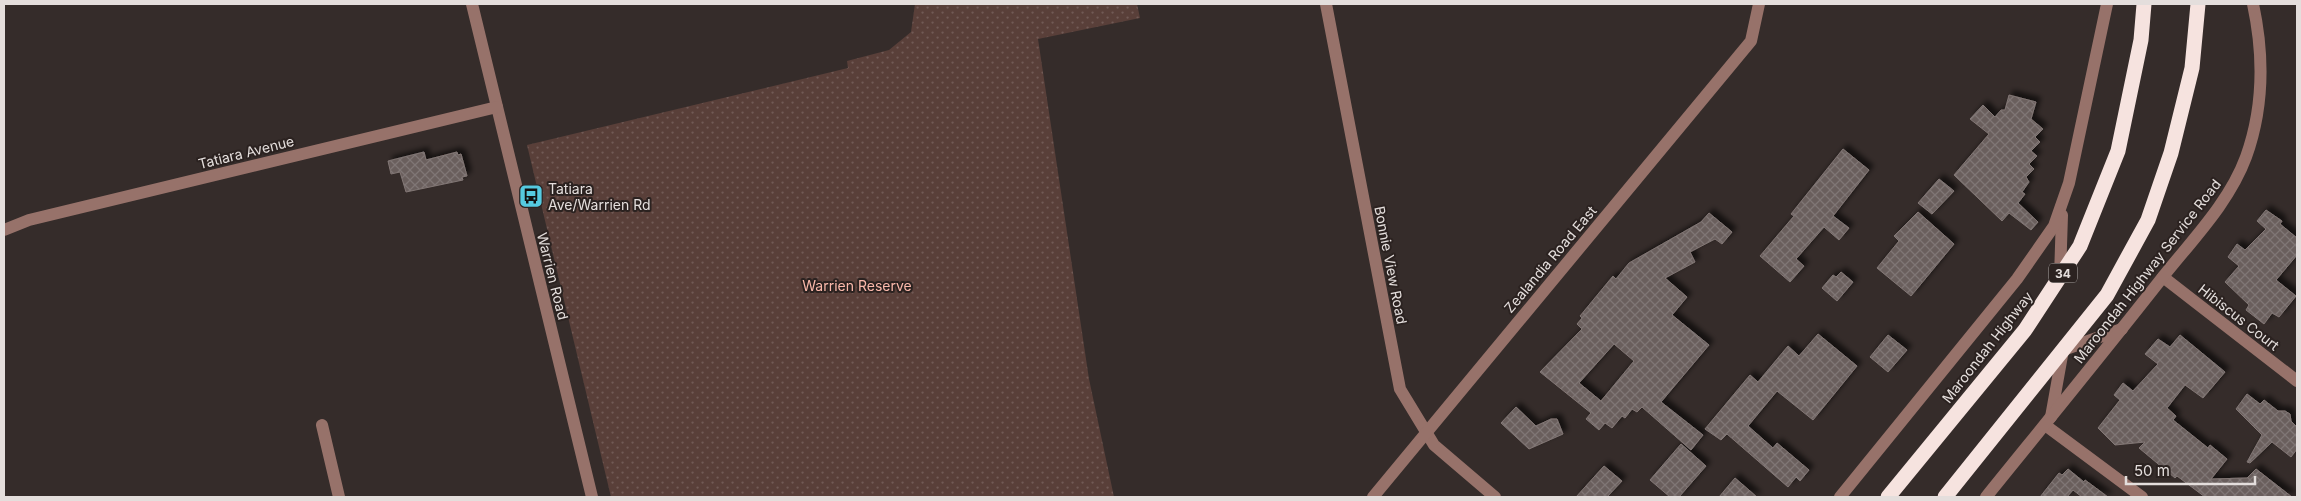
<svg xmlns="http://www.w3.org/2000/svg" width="2301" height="501" viewBox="0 0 2301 501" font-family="Inter,sans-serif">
<defs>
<pattern id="park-dots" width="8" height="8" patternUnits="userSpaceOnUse" patternTransform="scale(1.25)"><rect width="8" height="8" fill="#593f39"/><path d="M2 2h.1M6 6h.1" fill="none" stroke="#715a55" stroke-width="1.8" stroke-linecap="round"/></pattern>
<pattern id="building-cross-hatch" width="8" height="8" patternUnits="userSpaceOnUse" patternTransform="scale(1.25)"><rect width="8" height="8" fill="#6a5f5d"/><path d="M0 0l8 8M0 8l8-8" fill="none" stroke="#7f7674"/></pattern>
<filter id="shadow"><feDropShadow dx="4.5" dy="-4.5" stdDeviation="2.5" flood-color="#0009"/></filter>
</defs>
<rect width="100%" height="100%" fill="#352c2a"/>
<path fill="url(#park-dots)" d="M 915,4 L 1137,4 L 1140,18 L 1038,39 L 1089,379 L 1114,497 L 611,497 L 527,145 L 848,68 L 847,61 L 889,50 L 911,32 Z"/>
<g fill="url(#building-cross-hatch)" stroke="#827775" fill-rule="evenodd" filter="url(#shadow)">
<path d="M 2009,95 L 2036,102 L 2031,119 L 2043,129 L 2035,137 L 2040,142 L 2031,151 L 2037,156 L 2029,164 L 2034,169 L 2026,177 L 2029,182 L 2022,192 L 2025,194 L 2018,203 L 2038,222 L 2031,230 L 2009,213 L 2002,221 L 1954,175 L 1989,134 L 1970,119 L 1983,105 L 1995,117 L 2001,110 L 2005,110 Z"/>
<path d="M 1843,149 L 1869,170 L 1833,216 L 1849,228 L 1839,240 L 1824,227 L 1796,259 L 1804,266 L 1790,282 L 1760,256 L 1794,216 L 1791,214 Z"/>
<path d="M 424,152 L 426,160 L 457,152 L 458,155 L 461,154 L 467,176 L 462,177 L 463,180 L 406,192 L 400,172 L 391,174 L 388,161 Z"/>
<path d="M 1939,179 L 1954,191 L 1932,214 L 1918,203 Z"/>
<path d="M 2266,210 L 2282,221 L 2280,224 L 2297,238 L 2297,255 L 2276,280 L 2296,296 L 2279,317 L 2272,313 L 2264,324 L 2246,310 L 2249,305 L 2225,282 L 2239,266 L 2228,257 L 2237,244 L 2245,250 L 2266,229 L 2257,221 Z"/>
<path d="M 1918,212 L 1954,244 L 1911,296 L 1877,268 L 1899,241 L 1894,236 Z"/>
<path d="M 1709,213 L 1732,232 L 1722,244 L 1715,239 L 1690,252 L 1695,262 L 1665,278 L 1687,297 L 1672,315 L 1709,345 L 1661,402 L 1703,435 L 1691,450 L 1642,407 L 1637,412 L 1632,409 L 1625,418 L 1622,416 L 1612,428 L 1605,423 L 1599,430 L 1586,419 L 1591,413 L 1540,372 L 1582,329 L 1577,324 L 1582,318 L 1580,316 L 1613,276 L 1616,279 L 1629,263 L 1701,222 ZM 1614,344 L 1634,361 L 1601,401 L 1579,383 Z"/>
<path d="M 1841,272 L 1853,282 L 1837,301 L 1822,288 L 1833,275 L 1836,277 Z"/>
<path d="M 1818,334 L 1857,366 L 1813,420 L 1777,391 L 1748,426 L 1773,448 L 1777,443 L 1809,470 L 1800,481 L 1796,477 L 1788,487 L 1727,434 L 1721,440 L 1705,429 L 1750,375 L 1758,382 L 1788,346 L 1799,356 Z"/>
<path d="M 1888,335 L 1907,350 L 1888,372 L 1870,357 Z"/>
<path d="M 2180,335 L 2225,372 L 2203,398 L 2185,385 L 2167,408 L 2176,416 L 2173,420 L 2208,448 L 2210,445 L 2227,459 L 2211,479 L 2247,478 L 2256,469 L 2292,497 L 2205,497 L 2177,476 L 2175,478 L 2139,448 L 2145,442 L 2115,445 L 2098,428 L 2120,400 L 2114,395 L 2123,383 L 2133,391 L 2158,364 L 2145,354 L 2158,339 L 2170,347 Z"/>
<path d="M 2247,394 L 2260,404 L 2264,400 L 2278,411 L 2285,411 L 2290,414 L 2291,421 L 2297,427 L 2297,449 L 2291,457 L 2272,442 L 2250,463 L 2247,462 L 2262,435 L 2236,409 Z"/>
<path d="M 1516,407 L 1536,426 L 1551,419 L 1557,419 L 1563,434 L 1529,449 L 1501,423 Z"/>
<path d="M 1681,444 L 1706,466 L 1679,497 L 1670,497 L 1650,480 Z"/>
<path d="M 1604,466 L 1622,481 L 1607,497 L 1576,497 Z"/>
<path d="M 2068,469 L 2084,482 L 2085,480 L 2108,497 L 2082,497 L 2073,490 L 2067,497 L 2040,497 L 2059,473 L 2062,475 Z"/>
<path d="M 1735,478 L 1757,497 L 1719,497 Z"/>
</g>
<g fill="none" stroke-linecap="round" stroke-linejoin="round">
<g stroke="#97726a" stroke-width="12">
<path d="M 472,4 L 592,497"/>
<path d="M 1326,4 L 1400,389 L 1434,445 L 1495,497"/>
<path d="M 4,230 L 29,220 L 497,107"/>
<path d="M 2060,277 L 2062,215"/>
<path d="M 2163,277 L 2297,381"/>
<path d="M 2051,417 L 2063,350 L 2122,329"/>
<path d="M 322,425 L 339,497"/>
<path d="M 2045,425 L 2142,497"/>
<path d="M 1373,497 L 1751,41 L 1759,4"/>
<path d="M 1840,497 L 2017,279 L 2054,226 L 2069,183 L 2107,4"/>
<path d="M 1986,497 C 2045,424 2104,352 2162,278 C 2192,240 2229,203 2246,157 C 2264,107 2264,55 2253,4"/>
</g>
<g stroke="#f6e3df" stroke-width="15">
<path d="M 1888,497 L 2025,330 L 2080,246 L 2118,151 L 2141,40 L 2144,4"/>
<path d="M 1945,497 L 2107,295 L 2148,220 L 2171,153 L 2192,68 L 2198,4"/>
</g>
</g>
<defs>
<g id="bus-square" transform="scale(1.25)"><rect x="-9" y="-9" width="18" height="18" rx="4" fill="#55cae0" stroke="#2b2220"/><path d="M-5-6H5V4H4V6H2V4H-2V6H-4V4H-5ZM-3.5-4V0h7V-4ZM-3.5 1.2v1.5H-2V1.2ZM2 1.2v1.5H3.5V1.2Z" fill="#111"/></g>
</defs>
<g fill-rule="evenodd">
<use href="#bus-square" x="531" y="196"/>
</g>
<g text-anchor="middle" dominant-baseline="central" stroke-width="4" stroke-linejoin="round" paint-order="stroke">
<rect fill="#2b2220" stroke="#aca6a4" stroke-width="1" x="2049" y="263.5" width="28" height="19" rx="4"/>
<g font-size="12" font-weight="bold" fill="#e4dedc">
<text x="2063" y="273">34</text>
</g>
<g font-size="14" fill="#e4dedc" stroke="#2b2220">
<text transform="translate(246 152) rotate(-14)">Tatiara Avenue</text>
<text transform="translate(1550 259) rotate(-50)">Zealandia Road East</text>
<text transform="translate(1391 265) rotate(79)">Bonnie View Road</text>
<text transform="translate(2147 271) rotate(-52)">Maroondah Highway Service Road</text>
<text transform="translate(553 276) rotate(76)">Warrien Road</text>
<text transform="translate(2239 317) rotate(38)">Hibiscus Court</text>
<text transform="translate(1987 347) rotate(-52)">Maroondah Highway</text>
</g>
<g font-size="14" fill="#e4dedc" stroke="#2b2220" text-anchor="start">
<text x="548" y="188">Tatiara<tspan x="548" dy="16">Ave/Warrien Rd</tspan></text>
</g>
<g font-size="14" fill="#fbb9ab" stroke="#2b2220">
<text x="857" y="285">Warrien Reserve</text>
</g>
</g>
<rect width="2301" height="501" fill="none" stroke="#e4dedc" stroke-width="10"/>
<path d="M2126 476v8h129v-8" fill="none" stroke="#e4dedc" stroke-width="2.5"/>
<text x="2134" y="476" font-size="15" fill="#e4dedc" stroke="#2b2220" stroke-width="4" paint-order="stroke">50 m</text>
</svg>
